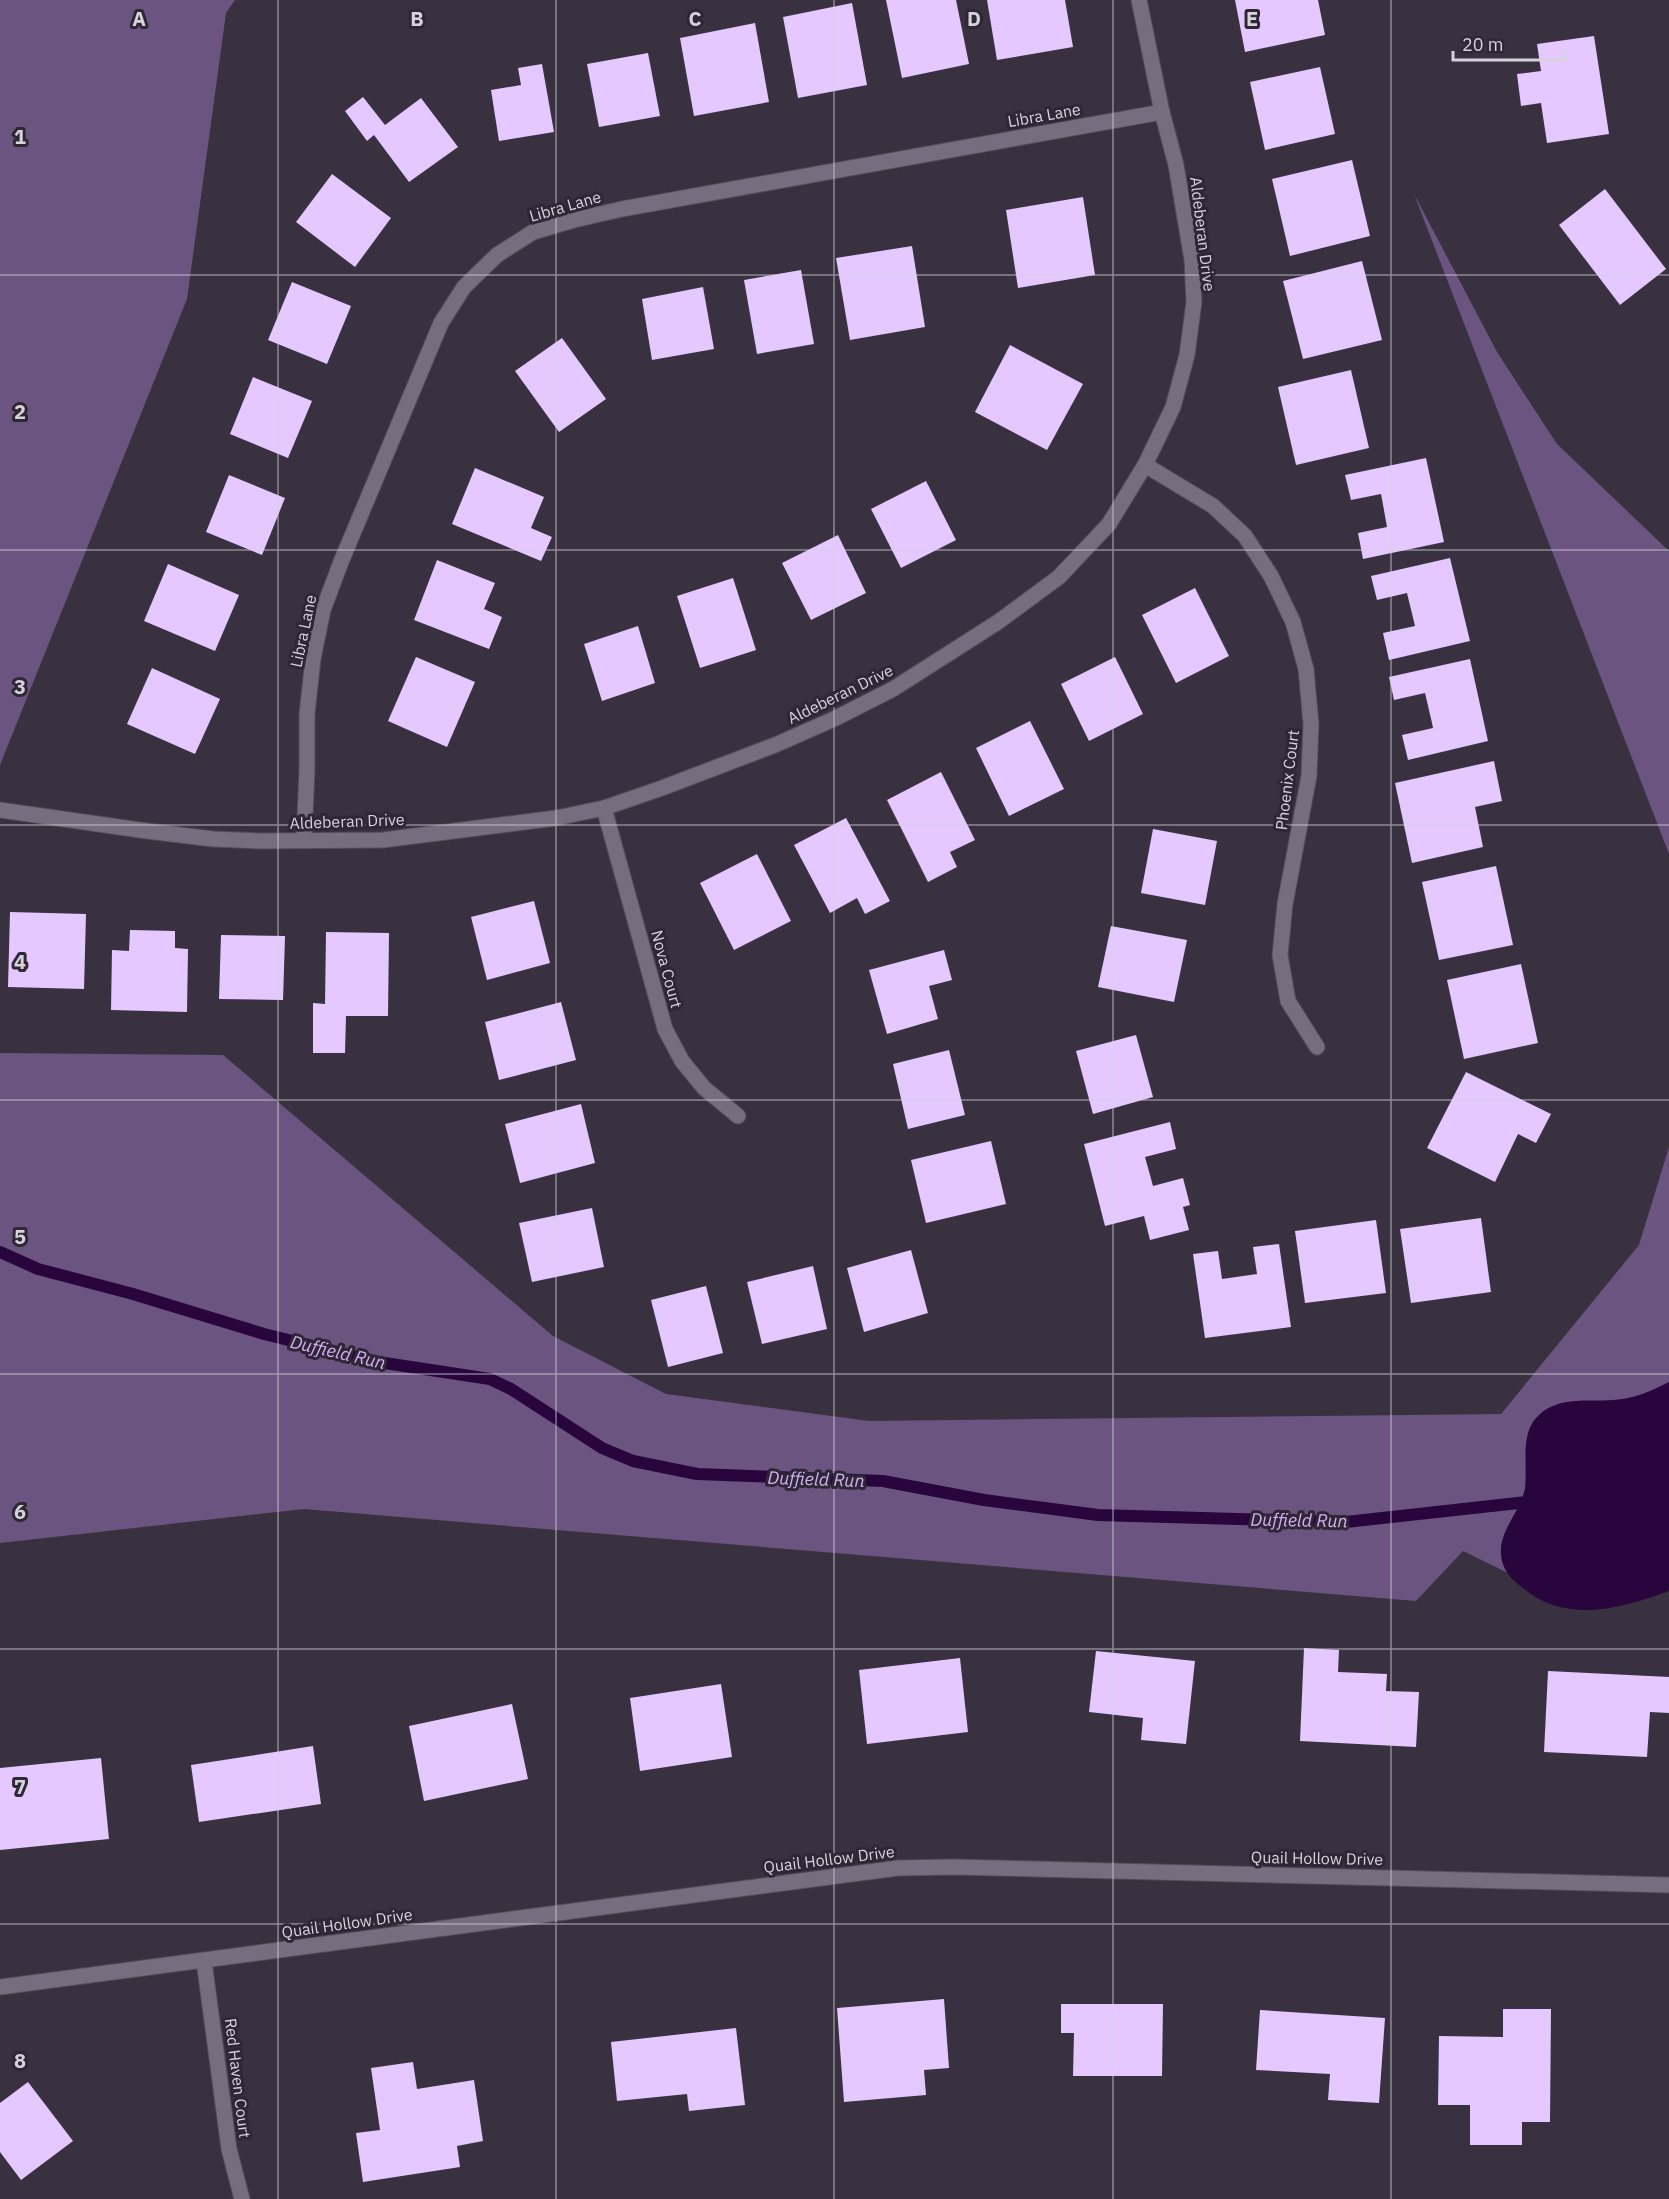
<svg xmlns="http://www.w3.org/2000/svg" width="1669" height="2199" viewBox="0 0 1669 2199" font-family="'IBM Plex Sans',sans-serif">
<rect width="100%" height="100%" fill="#393140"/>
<g fill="#6c5481">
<path d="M 0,0 L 235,0 L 226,13 L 187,299 L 0,765 Z"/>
<path d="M 1414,194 L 1497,352 L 1557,444 L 1669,551 L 1669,854 Z"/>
<path d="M 0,1053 L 223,1055 L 553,1336 L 666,1394 L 869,1421 L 1501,1414 L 1639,1245 L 1669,1147 L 1669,1587 L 1584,1610 L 1463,1551 L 1416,1601 L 304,1509 L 0,1543 Z"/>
</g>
<path fill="#28053d" d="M 1669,1382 L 1669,1591 C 1622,1608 1566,1625 1523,1588 C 1512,1580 1502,1570 1501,1555 C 1499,1529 1521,1512 1525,1488 C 1528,1464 1519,1432 1540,1414 C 1561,1396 1587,1402 1613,1400 C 1634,1399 1651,1391 1669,1382 Z"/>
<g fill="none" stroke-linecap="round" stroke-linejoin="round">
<path stroke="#28053d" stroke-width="12" d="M 0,1252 L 38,1269 L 133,1294 L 264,1334 L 378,1362 L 490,1379 L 511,1389 L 602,1448 L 633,1461 L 697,1474 L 883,1481 L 984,1500 L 1098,1515 L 1346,1522 L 1536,1501"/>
</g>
<g fill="#e5c8ff">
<path d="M 886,0 L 956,0 L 969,64 L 902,78 Z"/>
<path d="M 987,0 L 1065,0 L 1073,47 L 997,60 Z"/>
<path d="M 1235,0 L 1318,0 L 1325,35 L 1245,52 Z"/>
<path d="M 852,3 L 867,85 L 798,98 L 783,17 Z"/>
<path d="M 755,23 L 769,102 L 694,116 L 680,38 Z"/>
<path d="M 1594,36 L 1609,134 L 1547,143 L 1541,103 L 1521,106 L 1517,74 L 1541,71 L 1537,44 Z"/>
<path d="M 648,53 L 660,116 L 599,127 L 587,64 Z"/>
<path d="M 542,64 L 554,132 L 499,141 L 491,90 L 521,85 L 518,68 Z"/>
<path d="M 1320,67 L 1335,134 L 1265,150 L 1250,82 Z"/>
<path d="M 363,97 L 385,125 L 421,98 L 458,147 L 409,182 L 374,135 L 367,141 L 345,111 Z"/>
<path d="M 1352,160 L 1370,236 L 1290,256 L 1272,179 Z"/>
<path d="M 332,174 L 391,218 L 355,267 L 296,222 Z"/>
<path d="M 1605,189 L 1666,269 L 1620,305 L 1559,225 Z"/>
<path d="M 1083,197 L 1095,275 L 1018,288 L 1006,210 Z"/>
<path d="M 912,246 L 925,327 L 850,340 L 836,258 Z"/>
<path d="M 1362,261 L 1382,340 L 1303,359 L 1283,281 Z"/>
<path d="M 801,270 L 814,344 L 757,354 L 744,280 Z"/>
<path d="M 292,282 L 351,306 L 327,364 L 268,340 Z"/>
<path d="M 703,287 L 714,349 L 652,360 L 642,299 Z"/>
<path d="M 562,338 L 606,399 L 559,432 L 515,371 Z"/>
<path d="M 1010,345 L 1083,384 L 1047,450 L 975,412 Z"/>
<path d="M 1351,370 L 1369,448 L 1296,465 L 1278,387 Z"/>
<path d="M 253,377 L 312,401 L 288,458 L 230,434 Z"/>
<path d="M 1426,458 L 1444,542 L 1363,559 L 1358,533 L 1387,527 L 1382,499 L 1381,494 L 1351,500 L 1345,475 Z"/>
<path d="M 475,468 L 544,497 L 531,528 L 552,537 L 541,561 L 452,524 Z"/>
<path d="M 229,475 L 285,498 L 262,555 L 206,532 Z"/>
<path d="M 926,481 L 956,540 L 901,568 L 871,509 Z"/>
<path d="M 838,535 L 866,593 L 811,620 L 782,563 Z"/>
<path d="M 1450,558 L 1470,641 L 1389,660 L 1383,633 L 1415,626 L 1407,593 L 1377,600 L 1371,576 Z"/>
<path d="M 437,560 L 495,583 L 484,609 L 502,617 L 489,649 L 414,620 Z"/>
<path d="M 168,564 L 239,595 L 215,651 L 144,621 Z"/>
<path d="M 733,578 L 756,650 L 700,668 L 677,596 Z"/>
<path d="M 1195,588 L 1229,656 L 1176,683 L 1142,615 Z"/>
<path d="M 638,626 L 655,683 L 602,701 L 584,644 Z"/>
<path d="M 416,657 L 475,682 L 447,747 L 388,721 Z"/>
<path d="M 1115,657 L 1143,714 L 1089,741 L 1061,684 Z"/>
<path d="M 1470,659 L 1488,741 L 1408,760 L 1402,735 L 1433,728 L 1432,723 L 1425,693 L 1394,700 L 1389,677 Z"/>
<path d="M 152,668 L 220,699 L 195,754 L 127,724 Z"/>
<path d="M 1030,721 L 1064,789 L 1009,816 L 976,748 Z"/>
<path d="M 1494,761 L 1502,801 L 1475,807 L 1483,847 L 1412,863 L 1395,783 Z"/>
<path d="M 941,772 L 975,840 L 950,852 L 957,867 L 928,882 L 887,800 Z"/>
<path d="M 846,818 L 890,901 L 865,914 L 857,898 L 830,913 L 794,845 Z"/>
<path d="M 1153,829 L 1217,841 L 1205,905 L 1141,893 Z"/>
<path d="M 757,854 L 791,921 L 734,950 L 700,883 Z"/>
<path d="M 1496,866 L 1513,945 L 1439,960 L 1422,882 Z"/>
<path d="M 534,901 L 550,963 L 487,980 L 471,917 Z"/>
<path d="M 10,912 L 86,914 L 84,989 L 8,987 Z"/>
<path d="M 1111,926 L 1187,940 L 1174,1002 L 1098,987 Z"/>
<path d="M 130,930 L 175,931 L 175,948 L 188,949 L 187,1012 L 111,1010 L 112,950 L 129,951 Z"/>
<path d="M 326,932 L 389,933 L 388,1016 L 346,1016 L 345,1053 L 313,1053 L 313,1003 L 325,1004 Z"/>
<path d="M 221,935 L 285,936 L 283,1000 L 219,999 Z"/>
<path d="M 944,950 L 952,980 L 929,986 L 938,1019 L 887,1034 L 869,970 Z"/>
<path d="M 1521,964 L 1538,1043 L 1464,1059 L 1447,980 Z"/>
<path d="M 561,1002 L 576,1060 L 499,1080 L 485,1022 Z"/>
<path d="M 1136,1035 L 1153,1097 L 1093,1114 L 1076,1051 Z"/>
<path d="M 949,1050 L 965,1115 L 908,1129 L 893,1064 Z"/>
<path d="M 1466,1072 L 1551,1114 L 1536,1143 L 1518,1134 L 1495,1182 L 1427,1148 Z"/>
<path d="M 581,1104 L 595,1163 L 520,1183 L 505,1124 Z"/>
<path d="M 1170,1122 L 1176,1149 L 1145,1157 L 1153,1186 L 1183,1178 L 1190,1205 L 1183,1207 L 1189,1230 L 1150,1240 L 1144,1216 L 1105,1226 L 1084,1144 Z"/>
<path d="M 991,1141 L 1006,1204 L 926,1223 L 911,1160 Z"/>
<path d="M 592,1208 L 604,1267 L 532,1282 L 519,1223 Z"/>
<path d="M 1481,1218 L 1491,1292 L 1411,1303 L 1400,1229 Z"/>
<path d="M 1376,1220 L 1386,1293 L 1305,1303 L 1295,1231 Z"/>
<path d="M 1279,1244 L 1291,1327 L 1205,1338 L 1193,1254 L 1218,1251 L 1222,1279 L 1257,1274 L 1253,1247 Z"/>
<path d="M 911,1250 L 928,1313 L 864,1332 L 847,1268 Z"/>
<path d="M 813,1266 L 827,1329 L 762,1344 L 747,1282 Z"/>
<path d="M 706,1286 L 723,1353 L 668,1367 L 651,1300 Z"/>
<path d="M 1304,1648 L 1339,1650 L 1338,1672 L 1387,1674 L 1386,1691 L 1419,1692 L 1416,1747 L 1300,1741 Z"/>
<path d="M 1096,1651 L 1195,1661 L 1186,1744 L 1141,1740 L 1143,1718 L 1089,1712 Z"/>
<path d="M 960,1658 L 968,1732 L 867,1744 L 859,1670 Z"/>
<path d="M 1548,1671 L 1669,1677 L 1669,1713 L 1650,1712 L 1647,1757 L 1544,1752 Z"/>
<path d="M 721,1684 L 732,1757 L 640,1771 L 630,1698 Z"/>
<path d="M 512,1704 L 528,1779 L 424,1801 L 409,1726 Z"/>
<path d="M 313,1746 L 321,1804 L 199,1822 L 191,1765 Z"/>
<path d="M 101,1758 L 109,1839 L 0,1850 L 0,1768 Z"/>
<path d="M 944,1999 L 949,2068 L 924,2070 L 926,2095 L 844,2102 L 837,2008 Z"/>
<path d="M 1061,2004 L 1163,2004 L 1162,2076 L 1073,2076 L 1074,2033 L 1061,2033 Z"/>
<path d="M 1503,2009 L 1551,2009 L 1550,2122 L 1522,2122 L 1522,2145 L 1470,2145 L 1470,2105 L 1438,2105 L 1439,2036 L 1503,2037 Z"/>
<path d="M 1260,2010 L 1385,2018 L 1379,2103 L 1328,2100 L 1330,2074 L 1256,2070 Z"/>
<path d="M 736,2028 L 745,2105 L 689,2111 L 687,2094 L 617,2101 L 611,2042 Z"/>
<path d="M 413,2062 L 417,2089 L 474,2080 L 483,2141 L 457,2146 L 460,2167 L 363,2182 L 356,2133 L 380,2130 L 371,2068 Z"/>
<path d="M 28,2082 L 73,2141 L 21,2180 L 0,2152 L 0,2103 Z"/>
</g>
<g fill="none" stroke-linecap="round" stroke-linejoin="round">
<g stroke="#534d59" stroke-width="17">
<g id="minor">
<path d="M 1145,465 L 1213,506 L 1245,536 L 1271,576 L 1293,622 L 1306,669 L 1311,724 L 1309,776 L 1285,904 L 1280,955 L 1288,1001 L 1317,1047"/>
<path d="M 604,808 L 665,1029 L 682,1061 L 704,1088 L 738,1116"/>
<path d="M 0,810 L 147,831 L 213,839 L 262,841 L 383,840 L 556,818 L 604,808 L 662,788 L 775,745 L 834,719 L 893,689 L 998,622 L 1059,577 L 1109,524 L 1145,465 L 1173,407 L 1187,355 L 1194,302 L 1192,260 L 1176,165 L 1162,112 L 1139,0"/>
<path d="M 304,840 L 307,769 L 307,714 L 313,659 L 323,610 L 341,562 L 441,323 L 464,287 L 497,255 L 533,232 L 574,220 L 622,209 L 1162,112"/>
<path d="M 204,1961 L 229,2149 L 242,2199"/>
<path d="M 0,1987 L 898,1868 L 955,1867 L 1669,1885"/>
</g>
</g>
<use href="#minor" stroke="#766d7e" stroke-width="15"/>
</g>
<path fill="none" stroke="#d7d3dc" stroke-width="1.5" stroke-opacity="0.55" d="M 278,0 L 278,2199M 556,0 L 556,2199M 834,0 L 834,2199M 1113,0 L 1113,2199M 1391,0 L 1391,2199M 0,275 L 1669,275M 0,550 L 1669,550M 0,825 L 1669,825M 0,1100 L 1669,1100M 0,1374 L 1669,1374M 0,1649 L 1669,1649M 0,1924 L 1669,1924"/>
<g text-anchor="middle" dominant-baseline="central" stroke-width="6" stroke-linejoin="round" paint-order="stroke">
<g font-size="16" fill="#d7d3dc" stroke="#2f2735">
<text transform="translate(1044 115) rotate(-10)">Libra Lane</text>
<text transform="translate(565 206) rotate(-16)">Libra Lane</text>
<text transform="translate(1203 234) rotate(83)">Aldeberan Drive</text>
<text transform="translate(303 631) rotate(-78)">Libra Lane</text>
<text transform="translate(840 694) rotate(-26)">Aldeberan Drive</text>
<text transform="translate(1287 780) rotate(-83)">Phoenix Court</text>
<text transform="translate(347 821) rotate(-2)">Aldeberan Drive</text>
<text transform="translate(667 969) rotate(75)">Nova Court</text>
<text transform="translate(1317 1858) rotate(1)">Quail Hollow Drive</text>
<text transform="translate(829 1859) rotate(-7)">Quail Hollow Drive</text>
<text transform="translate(347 1923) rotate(-8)">Quail Hollow Drive</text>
<text transform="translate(238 2078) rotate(83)">Red Haven Court</text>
</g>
<g font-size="18" font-style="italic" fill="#d4aff5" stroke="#2f2735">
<text transform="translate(338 1352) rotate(13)">Duffield Run</text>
<text transform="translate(816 1479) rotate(2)">Duffield Run</text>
<text transform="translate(1299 1520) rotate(1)">Duffield Run</text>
</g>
</g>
<g font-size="20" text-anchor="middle" font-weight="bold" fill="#d7d3dc" stroke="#2f2735" stroke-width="6" stroke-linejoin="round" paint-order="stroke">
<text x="139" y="26">A</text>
<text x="417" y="26">B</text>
<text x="695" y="26">C</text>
<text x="974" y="26">D</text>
<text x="1252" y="26">E</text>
<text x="20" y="144">1</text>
<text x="20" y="419">2</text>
<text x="20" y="694">3</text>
<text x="20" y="969">4</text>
<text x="20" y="1244">5</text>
<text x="20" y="1519">6</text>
<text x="20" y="1794">7</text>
<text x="20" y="2068">8</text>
</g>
<path d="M1453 51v9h112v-9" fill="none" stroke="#d7d3dc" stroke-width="3"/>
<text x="1462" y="51" font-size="18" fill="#d7d3dc" stroke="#2f2735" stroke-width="4.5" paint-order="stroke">20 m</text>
</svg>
